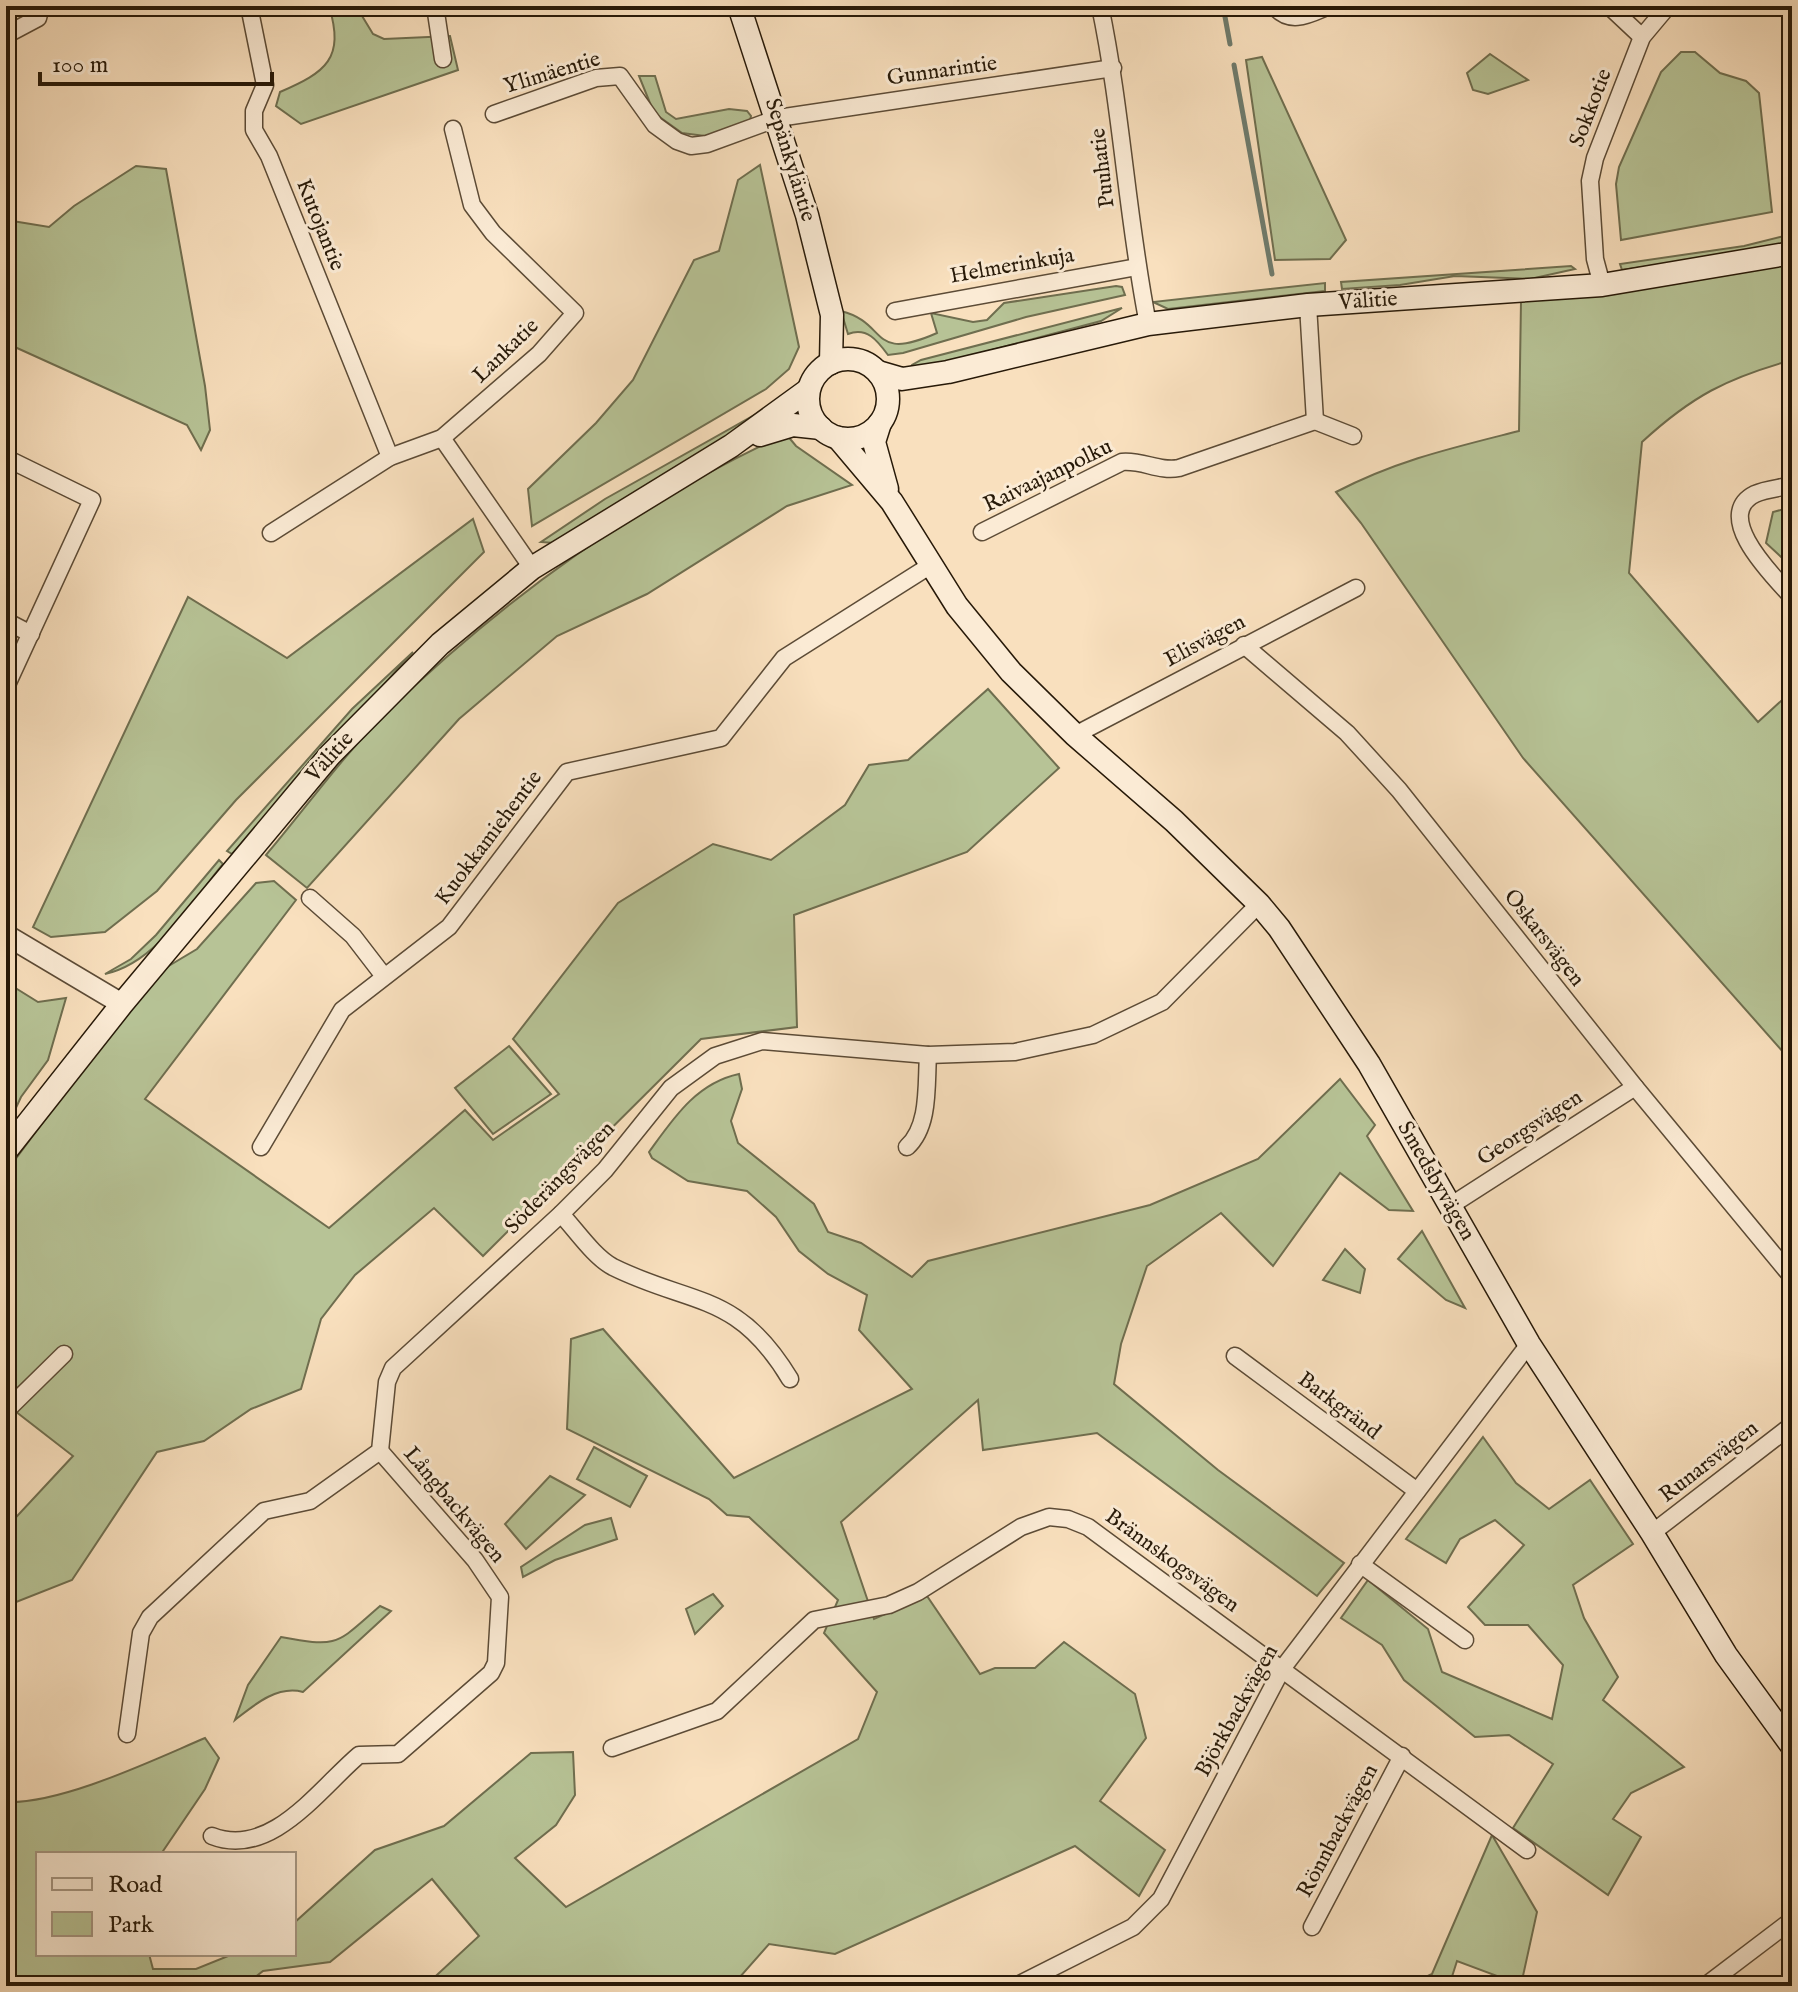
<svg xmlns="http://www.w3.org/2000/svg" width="1798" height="1992" viewBox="0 0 1798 1992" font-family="'IM FELL English',serif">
<rect width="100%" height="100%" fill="#f9e0be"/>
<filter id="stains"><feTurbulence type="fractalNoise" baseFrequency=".0025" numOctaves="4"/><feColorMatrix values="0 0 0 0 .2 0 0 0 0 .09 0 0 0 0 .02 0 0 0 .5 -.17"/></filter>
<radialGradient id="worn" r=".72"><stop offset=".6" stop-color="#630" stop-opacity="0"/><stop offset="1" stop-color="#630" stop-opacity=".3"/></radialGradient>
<g fill="#b7c396" stroke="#6f6e4f" stroke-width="2">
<path d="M 329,6 L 356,6 L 373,34 L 384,39 L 450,36 L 458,70 L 301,124 L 276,106 L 280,92 C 326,72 345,59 329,6 Z"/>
<path d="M 1681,52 L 1695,52 L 1720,73 L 1746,81 L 1759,93 L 1772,212 L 1621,240 L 1616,184 L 1619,167 L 1661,72 Z"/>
<path d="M 1490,54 L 1528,80 L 1488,94 L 1473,90 L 1467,73 Z"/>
<path d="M 1262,57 L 1346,240 L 1330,259 L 1275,260 L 1246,60 Z"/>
<path d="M 639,76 L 655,76 L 666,112 L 676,119 L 729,109 L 747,111 L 751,116 L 749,125 L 705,136 L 682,133 L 654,113 Z"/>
<path d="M 760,165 L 799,347 L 789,369 L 766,389 L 532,526 L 528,489 L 596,423 L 633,380 L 694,260 L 719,251 L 738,180 Z"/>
<path d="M 136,166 L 166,169 L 205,386 L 210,430 L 201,450 L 187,425 L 6,343 L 6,220 L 49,227 L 74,206 Z"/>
<path d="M 1792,234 L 1792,241 L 1746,252 L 1622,270 L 1620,264 L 1744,246 Z"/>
<path d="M 1792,260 L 1792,360 C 1727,378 1692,396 1642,442 L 1629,573 L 1758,722 L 1792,691 L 1792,1062 L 1523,758 L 1361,523 L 1336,492 C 1398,460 1452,448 1519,431 L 1521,301 Z"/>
<path d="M 1571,266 L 1575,269 L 1530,279 L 1455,276 L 1400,285 L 1342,289 L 1341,282 Z"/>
<path d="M 1325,283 L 1325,291 L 1168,309 L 1153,302 Z"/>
<path d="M 1116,286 L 1122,287 L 1125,295 L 1026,317 L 903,353 L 888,355 C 877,340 867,327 848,334 L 841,311 C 889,323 869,363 937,333 L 931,313 L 973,322 L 987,320 L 1004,303 Z"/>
<path d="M 1122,308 L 1101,321 L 909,372 L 912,365 L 921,360 Z"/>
<path d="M 774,404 L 775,407 L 554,543 L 541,542 L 605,499 Z"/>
<path d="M 786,434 L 796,446 L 852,485 L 787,506 L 647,594 L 557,636 L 459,719 L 307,888 L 266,855 C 306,808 344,754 388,711 C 505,598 638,502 786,434 Z"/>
<path d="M 1792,507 L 1792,567 L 1766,543 L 1773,512 Z"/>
<path d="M 473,519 L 484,552 L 236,800 L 157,891 L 105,932 L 51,937 L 33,927 L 188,597 L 287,658 Z"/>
<path d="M 413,652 L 232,854 L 227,851 L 352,709 Z"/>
<path d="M 988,689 L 1059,768 L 967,852 L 794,915 L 797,1027 L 701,1039 L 483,1256 L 434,1208 L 355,1275 L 321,1319 L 301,1389 L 251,1409 L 204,1441 L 157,1452 L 72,1580 L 6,1606 L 6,1528 L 73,1456 L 6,1404 L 6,1172 L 95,1052 L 167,967 L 197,949 L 256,883 L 274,881 L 296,900 L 145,1099 L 329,1228 L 465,1110 L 493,1140 L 559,1094 L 513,1039 L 618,903 L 713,844 L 771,860 L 845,805 L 869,765 L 908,760 Z"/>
<path d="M 219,860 L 223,864 C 191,903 157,963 105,974 L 131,959 L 156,935 Z"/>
<path d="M 9,984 L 38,1002 L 66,998 L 48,1060 L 21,1097 L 6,1129 Z"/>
<path d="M 509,1046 L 551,1094 L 493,1134 L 455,1088 Z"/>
<path d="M 739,1074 L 742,1089 L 731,1121 L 738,1143 L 814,1204 L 828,1232 L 861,1243 L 912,1277 L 928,1261 L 1150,1205 L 1258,1159 L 1340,1079 L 1375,1125 L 1367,1136 L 1413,1211 L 1389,1210 L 1340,1173 L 1273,1266 L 1221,1213 L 1147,1266 L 1121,1344 L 1114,1384 L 1218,1470 L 1344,1563 L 1317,1596 L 1097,1433 L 983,1450 L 978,1400 L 841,1522 L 874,1619 L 927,1596 L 980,1674 L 995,1668 L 1035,1668 L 1064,1642 L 1135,1694 L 1146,1738 L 1100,1801 L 1165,1850 L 1139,1896 L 1075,1846 L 835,1954 L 769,1944 L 732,1986 L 425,1986 L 479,1936 L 432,1879 L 330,1962 L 263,1971 L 244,1986 L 6,1986 L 6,1802 C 62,1804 153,1760 205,1738 L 219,1758 L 205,1789 L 161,1854 L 38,1854 L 38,1954 L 149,1954 L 153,1969 L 196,1969 L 233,1954 L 294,1954 L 294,1923 L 375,1850 L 444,1826 L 531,1753 L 573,1752 L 575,1795 L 556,1825 L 515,1858 L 566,1907 L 858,1739 L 877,1692 L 824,1633 L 838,1600 L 749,1517 L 727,1515 L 709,1499 L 567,1429 L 571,1339 L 603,1329 L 734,1478 L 912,1389 L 859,1330 L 867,1295 L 828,1274 L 799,1251 L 776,1217 L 747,1191 L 688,1181 L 652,1158 L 649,1152 C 673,1119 696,1083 739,1074 Z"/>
<path d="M 1422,1231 L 1465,1308 L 1446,1300 L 1398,1259 Z"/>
<path d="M 1345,1249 L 1365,1269 L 1360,1293 L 1323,1280 Z"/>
<path d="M 1483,1437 L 1516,1483 L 1549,1509 L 1590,1480 L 1633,1544 L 1573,1585 L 1584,1618 L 1618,1677 L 1603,1700 L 1684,1767 L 1631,1793 L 1613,1819 L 1641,1837 L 1608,1895 L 1513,1828 L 1553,1764 L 1509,1735 L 1475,1737 L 1404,1680 L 1382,1645 L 1341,1618 L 1368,1580 L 1428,1629 L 1442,1672 L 1552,1719 L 1563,1665 L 1528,1625 L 1485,1625 L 1468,1607 L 1524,1545 L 1495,1520 L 1460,1539 L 1446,1563 L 1406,1539 Z"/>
<path d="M 594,1447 L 647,1476 L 630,1507 L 577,1479 Z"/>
<path d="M 550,1476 L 585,1495 L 526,1549 L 505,1524 Z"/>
<path d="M 611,1518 L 617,1539 L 555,1560 L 523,1577 L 521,1567 L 585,1525 Z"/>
<path d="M 713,1594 L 723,1606 L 695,1634 L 686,1609 Z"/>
<path d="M 380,1606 L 391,1611 L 303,1692 C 277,1685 254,1705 235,1720 L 248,1685 L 281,1637 C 340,1648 336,1644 380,1606 Z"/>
<path d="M 1492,1835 L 1537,1912 L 1521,1985 L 1457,1961 L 1449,1986 L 1407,1986 L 1432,1974 Z"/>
</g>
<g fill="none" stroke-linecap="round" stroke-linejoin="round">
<g stroke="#6e7b6d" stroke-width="5">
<path d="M 1223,6 L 1230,44"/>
<path d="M 1234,65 L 1272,274"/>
</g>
<g stroke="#5c4b36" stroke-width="19">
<g id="minor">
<path d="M 249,6 L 265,85 L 254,111 L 254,130 L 269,156 L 390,457"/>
<path d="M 435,6 L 443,59"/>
<path d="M 1100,6 C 1122,111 1127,219 1148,324"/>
<path d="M 1274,6 C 1290,26 1310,14 1329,6"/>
<path d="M 1609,6 L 1642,37"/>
<path d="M 6,35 L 38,18 L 41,6"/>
<path d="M 494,114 L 596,78 L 620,76 L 655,125 L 677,141 L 691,146 L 707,144 L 778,118 L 1113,68"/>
<path d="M 1602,285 L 1595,259 L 1590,181 L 1595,158 L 1642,37 L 1668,6"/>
<path d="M 895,311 L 1137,267"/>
<path d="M 1315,421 L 1353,436"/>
<path d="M 442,438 L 532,568"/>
<path d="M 6,458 L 92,500 L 6,687"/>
<path d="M 1792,485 C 1781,488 1765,489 1755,494 C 1711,516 1775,578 1792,597"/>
<path d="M 982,532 L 1122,462 C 1143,460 1159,472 1179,468 L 1315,421 L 1308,305"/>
<path d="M 271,533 L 390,457 L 442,438 L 539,354 L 575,313 L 493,233 L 472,205 L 453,129"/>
<path d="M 6,621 L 31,634"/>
<path d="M 1244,645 L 1347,733 L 1399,790 L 1635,1087 L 1792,1277"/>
<path d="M 1075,735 L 1356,588"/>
<path d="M 310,898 L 353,936 L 383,975"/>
<path d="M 261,1147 L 342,1010 L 449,927 L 567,772 L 721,738 L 784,658 L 931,565"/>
<path d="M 907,1147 C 930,1126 926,1085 928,1055"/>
<path d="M 1450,1206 L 1635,1087"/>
<path d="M 561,1214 C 576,1230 594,1257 613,1267 C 692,1306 737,1291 790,1379"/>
<path d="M 1235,1356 L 1417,1491"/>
<path d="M 6,1411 L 64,1354"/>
<path d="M 1652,1533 L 1792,1425"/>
<path d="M 1360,1564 L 1465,1640"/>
<path d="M 127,1734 L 141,1633 L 150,1617 L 264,1511 L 310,1501 L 380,1451 L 387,1382 L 393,1368 L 561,1214 L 605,1170 L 671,1088 L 715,1056 L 762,1041 L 928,1055 L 1015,1052 L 1093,1035 L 1162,1002 L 1259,904"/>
<path d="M 612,1748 L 717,1711 L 814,1620 L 889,1605 L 918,1592 L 1021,1527 L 1049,1517 L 1068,1519 L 1088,1527 L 1527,1850"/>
<path d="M 212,1836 C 271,1859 319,1789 359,1755 L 398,1754 L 491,1673 L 496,1663 L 500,1597 L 475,1560 L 380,1451"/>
<path d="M 1312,1927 L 1402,1756"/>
<path d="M 1016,1986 L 1133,1927 L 1161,1899 L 1282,1669 L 1529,1344"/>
<path d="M 1705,1986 L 1792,1920"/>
</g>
</g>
<g stroke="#5c4b36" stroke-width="23">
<path id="tertiary" d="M 6,935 L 122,1004"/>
</g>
<g stroke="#271908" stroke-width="25">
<g id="secondary">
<path d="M 739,6 L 807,215 L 832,315 L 831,363"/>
<circle cx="848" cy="399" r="40"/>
<path d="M 878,372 L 902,379 L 948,372 L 1148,324 L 1308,305 L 1602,285 L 1792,253"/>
<path d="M 880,423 L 874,442 L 887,489"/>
<path d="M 760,435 L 793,425 L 821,428"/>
<path d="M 838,438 L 892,502 L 957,606 L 1011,672 L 1075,735 L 1174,821 L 1259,904 L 1279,928 L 1369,1064 L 1529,1344 L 1652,1533 L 1726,1655 L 1792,1746"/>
<path d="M 6,1151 L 122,1004 L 330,755 L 440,644 L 532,568 L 731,446 L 808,390"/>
</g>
</g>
<use href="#minor" stroke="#fbebd5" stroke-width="16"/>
<use href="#tertiary" stroke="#fbebd5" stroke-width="20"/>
<use href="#secondary" stroke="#fbebd5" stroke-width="22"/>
</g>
<g text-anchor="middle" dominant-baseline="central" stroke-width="6" stroke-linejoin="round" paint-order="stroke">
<g font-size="22" fill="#271908" stroke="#fbebd5">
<text transform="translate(942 71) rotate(-8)">Gunnarintie</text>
<text transform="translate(552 73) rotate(-17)">Ylimäentie</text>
<text transform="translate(1591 108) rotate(-69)">Sokkotie</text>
<text transform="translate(790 160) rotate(73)">Sepänkyläntie</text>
<text transform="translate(1103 168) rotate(-97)">Puuhatie</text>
<text transform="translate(320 225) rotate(68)">Kutojantie</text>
<text transform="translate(1012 266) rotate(-10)">Helmerinkuja</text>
<text transform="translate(1368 301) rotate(-4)">Välitie</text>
<text transform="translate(506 351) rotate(-44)">Lankatie</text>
<text transform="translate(1048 476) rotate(-26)">Raivaajanpolku</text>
<text transform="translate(1205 641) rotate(-28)">Elisvägen</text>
<text transform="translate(330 757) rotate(-48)">Välitie</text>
<text transform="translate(489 838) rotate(-53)">Kuokkamiehentie</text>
<text transform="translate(1544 938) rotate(52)">Oskarsvägen</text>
<text transform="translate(1530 1128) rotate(-33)">Georgsvägen</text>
<text transform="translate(560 1178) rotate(-46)">Söderängsvägen</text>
<text transform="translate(1436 1181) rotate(60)">Smedsbyvägen</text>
<text transform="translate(1339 1406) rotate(37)">Barkgränd</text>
<text transform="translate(1709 1462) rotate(-38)">Runarsvägen</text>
<text transform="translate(454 1505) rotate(50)">Långbackvägen</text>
<text transform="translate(1172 1561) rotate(36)">Brännskogsvägen</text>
<text transform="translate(1237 1711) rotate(-61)">Björkbackvägen</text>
<text transform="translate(1338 1831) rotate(-62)">Rönnbackvägen</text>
</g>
</g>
<rect width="1798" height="1992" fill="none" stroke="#f9e0be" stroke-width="32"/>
<rect x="8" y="8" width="1782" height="1976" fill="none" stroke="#271908" stroke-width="4"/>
<rect x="16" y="16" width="1766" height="1960" fill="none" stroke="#271908" stroke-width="2"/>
<rect x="36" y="1852" width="260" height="104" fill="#fbebd5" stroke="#a69783" stroke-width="2"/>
<rect x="52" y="1878" width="40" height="12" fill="#fbebd5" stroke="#a69783" stroke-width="2"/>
<text x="108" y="1892" font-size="24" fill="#271908">Road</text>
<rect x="52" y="1912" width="40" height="24" fill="#b7c396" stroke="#a69783" stroke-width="2"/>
<text x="108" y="1932" font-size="24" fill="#271908">Park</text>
<path d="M40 72v12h232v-12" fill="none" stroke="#271908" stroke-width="4"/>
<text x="52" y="72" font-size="24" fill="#271908" stroke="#fbebd5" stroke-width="6" paint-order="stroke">100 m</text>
<rect width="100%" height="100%" filter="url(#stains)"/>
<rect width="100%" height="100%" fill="url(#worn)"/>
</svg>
